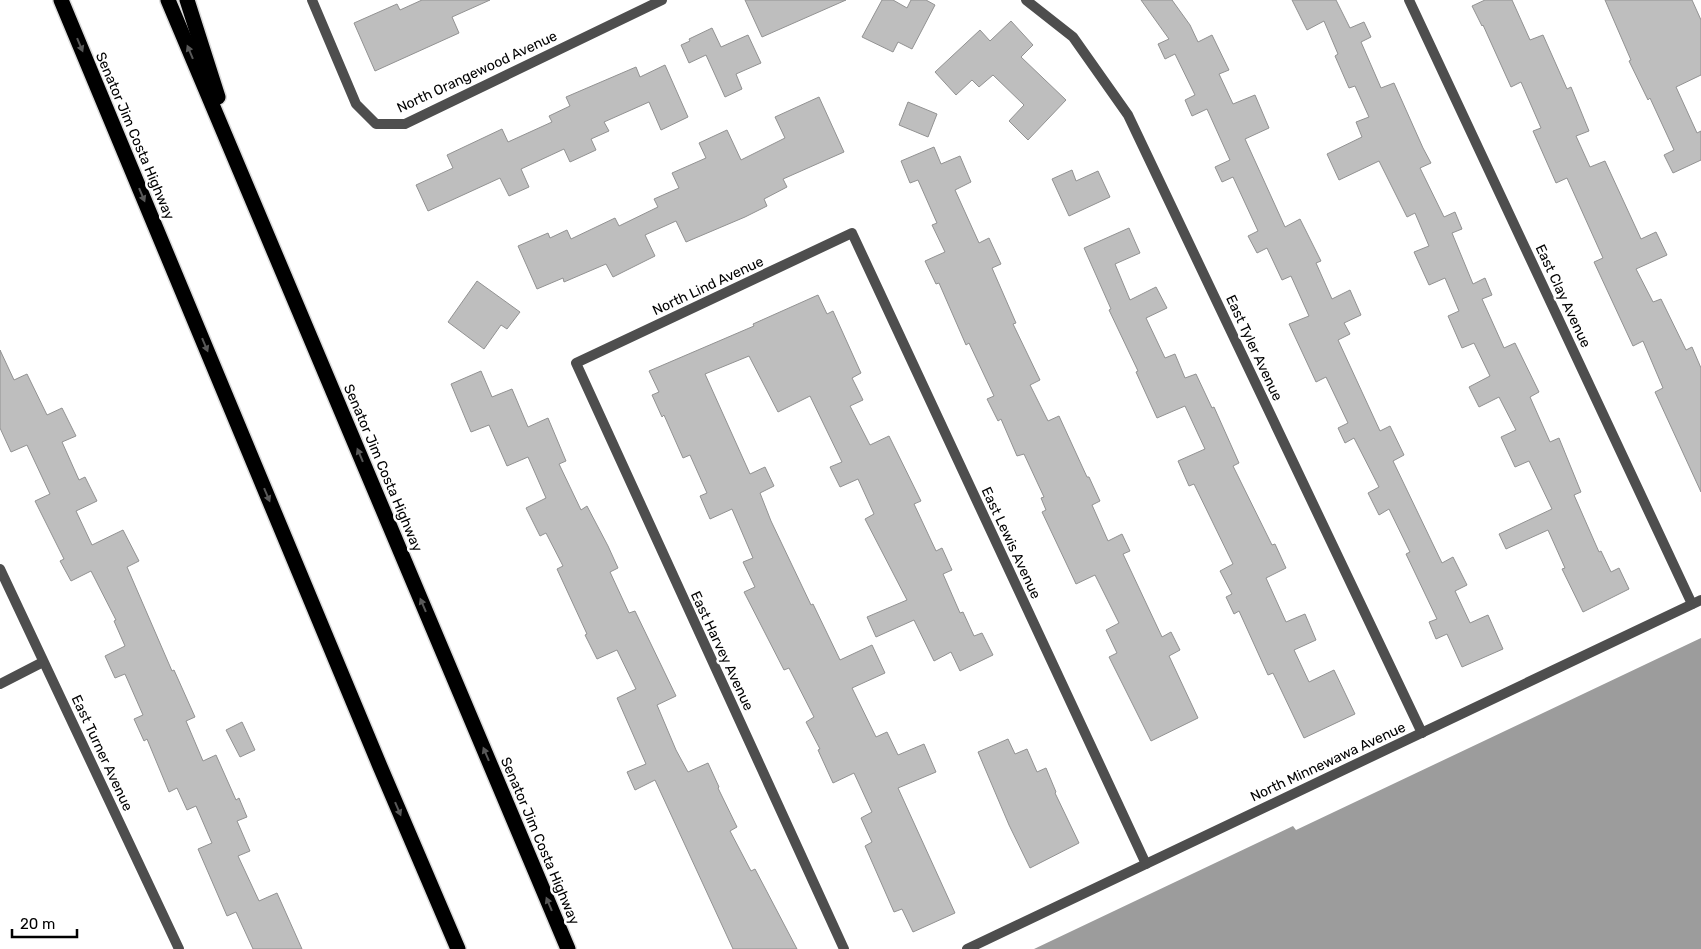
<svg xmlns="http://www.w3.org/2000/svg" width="1701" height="949" viewBox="0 0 1701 949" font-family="Rubik,sans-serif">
<rect width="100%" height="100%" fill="#fff"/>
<path fill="#9c9c9c" d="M 1701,638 L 1701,949 L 1034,949 L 1293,826 L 1296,830 Z"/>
<g fill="#bebebe" stroke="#929292">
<path d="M 422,0 L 490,0 L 452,17 L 459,33 L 375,71 L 354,23 L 397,4 L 400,10 Z"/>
<path d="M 745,0 L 846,0 L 762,37 Z"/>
<path d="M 882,0 L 893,0 L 907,8 L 911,0 L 926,0 L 935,5 L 912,49 L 898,42 L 893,52 L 862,37 Z"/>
<path d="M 1141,0 L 1172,0 L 1190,25 L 1198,42 L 1212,35 L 1229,70 L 1219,74 L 1233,104 L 1255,95 L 1269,128 L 1245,139 L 1285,227 L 1300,219 L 1321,261 L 1316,263 L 1332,299 L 1350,290 L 1361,315 L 1344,323 L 1350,334 L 1338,340 L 1380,431 L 1390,426 L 1404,455 L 1393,461 L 1442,563 L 1453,557 L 1467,585 L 1455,591 L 1470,623 L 1488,615 L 1503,649 L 1462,667 L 1447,634 L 1436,639 L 1429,622 L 1437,619 L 1406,554 L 1410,552 L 1389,509 L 1379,515 L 1368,493 L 1379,487 L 1354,438 L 1345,443 L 1338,428 L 1348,423 L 1326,377 L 1316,382 L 1289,324 L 1309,316 L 1291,276 L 1282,280 L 1267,248 L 1257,253 L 1248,236 L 1258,231 L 1233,177 L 1222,182 L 1215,167 L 1230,160 L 1207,109 L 1192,116 L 1185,100 L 1195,95 L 1175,54 L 1165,59 L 1158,44 L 1169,39 Z"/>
<path d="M 1292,0 L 1336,0 L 1350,28 L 1364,22 L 1371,37 L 1361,42 L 1381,88 L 1394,83 L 1423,148 L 1431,163 L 1420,168 L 1444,217 L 1455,212 L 1462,229 L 1452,233 L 1473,284 L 1485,278 L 1492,295 L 1482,299 L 1504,348 L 1515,343 L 1539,392 L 1530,397 L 1550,442 L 1559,438 L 1581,492 L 1574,495 L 1599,552 L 1601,551 L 1611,572 L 1619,568 L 1629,589 L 1583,612 L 1562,569 L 1565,568 L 1548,530 L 1506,549 L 1499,534 L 1552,509 L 1529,461 L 1515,467 L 1501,437 L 1516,430 L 1499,397 L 1479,407 L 1469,387 L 1490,376 L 1474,343 L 1462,348 L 1448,316 L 1459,311 L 1445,278 L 1429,285 L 1414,252 L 1429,246 L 1415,213 L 1407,217 L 1379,161 L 1339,180 L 1327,154 L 1362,137 L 1356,122 L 1369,117 L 1355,86 L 1349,88 L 1335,56 L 1338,54 L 1324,21 L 1307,30 Z"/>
<path d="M 1485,0 L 1512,0 L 1530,40 L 1543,35 L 1567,89 L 1571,87 L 1589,131 L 1576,136 L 1590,167 L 1605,161 L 1641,239 L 1656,232 L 1667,255 L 1636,269 L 1653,302 L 1661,299 L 1686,350 L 1692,347 L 1701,368 L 1701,492 L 1655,392 L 1663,388 L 1643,341 L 1633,346 L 1594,262 L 1603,258 L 1567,178 L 1556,183 L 1533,131 L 1541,128 L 1521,82 L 1511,87 L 1483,25 L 1482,26 L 1472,6 Z"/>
<path d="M 1605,0 L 1692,0 L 1701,20 L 1701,75 L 1676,87 L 1697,133 L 1701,131 L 1701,160 L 1673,173 L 1664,155 L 1674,150 L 1650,98 L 1648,100 L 1629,61 L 1631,60 Z"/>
<path d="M 1011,21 L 1033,45 L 1021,57 L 1066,100 L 1028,140 L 1009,121 L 1024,105 L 993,75 L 979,87 L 972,80 L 956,95 L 935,72 L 980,30 L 990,41 Z"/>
<path d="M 712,28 L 721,47 L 748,35 L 761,63 L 736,74 L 742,89 L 725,97 L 706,55 L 689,63 L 681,45 L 690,41 L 689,39 Z"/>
<path d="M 665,65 L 688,117 L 661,130 L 649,102 L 604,122 L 609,131 L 591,139 L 596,150 L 570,162 L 564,149 L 521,169 L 529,187 L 509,196 L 500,178 L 428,211 L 416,185 L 453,168 L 447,155 L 502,129 L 508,142 L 552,122 L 549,116 L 570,106 L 566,97 L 636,67 L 640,77 Z"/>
<path d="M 819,97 L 844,152 L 783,179 L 787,187 L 764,199 L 767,206 L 745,217 L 686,242 L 676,221 L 645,235 L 655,256 L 613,277 L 606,264 L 564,282 L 563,278 L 537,289 L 518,246 L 548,233 L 550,238 L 567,230 L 571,239 L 615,218 L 619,226 L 658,207 L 654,199 L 679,188 L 672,173 L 706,158 L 699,143 L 727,130 L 741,160 L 785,138 L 775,117 Z"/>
<path d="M 908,102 L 937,114 L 928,137 L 899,125 Z"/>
<path d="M 934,147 L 941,164 L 960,156 L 971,182 L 955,190 L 979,243 L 989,238 L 1001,264 L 992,268 L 1016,323 L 1013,324 L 1040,380 L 1030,385 L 1048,421 L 1059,416 L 1087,477 L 1089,477 L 1100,501 L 1092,505 L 1108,541 L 1122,534 L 1130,551 L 1123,554 L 1162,637 L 1171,632 L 1180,650 L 1169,656 L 1198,718 L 1151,741 L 1109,657 L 1117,653 L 1106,630 L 1119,623 L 1095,575 L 1076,584 L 1042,512 L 1046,510 L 1041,498 L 1044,497 L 1024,454 L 1017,456 L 1001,419 L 998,421 L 987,399 L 994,396 L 969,343 L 966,345 L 939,283 L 936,284 L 925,261 L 945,252 L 932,225 L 937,223 L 918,180 L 910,183 L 901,161 Z"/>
<path d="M 1072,170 L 1076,181 L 1098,171 L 1110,197 L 1069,216 L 1052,179 Z"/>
<path d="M 1129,228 L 1140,253 L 1115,264 L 1130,300 L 1156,287 L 1167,308 L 1146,318 L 1165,358 L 1175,354 L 1185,378 L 1196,374 L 1212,408 L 1214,407 L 1239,463 L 1233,466 L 1272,545 L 1275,544 L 1286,568 L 1266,578 L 1286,622 L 1305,614 L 1316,640 L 1294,650 L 1309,682 L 1334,670 L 1355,714 L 1304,738 L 1273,673 L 1268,675 L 1239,611 L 1234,614 L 1226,597 L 1232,594 L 1220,571 L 1233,564 L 1194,484 L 1189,486 L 1178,461 L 1205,449 L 1185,406 L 1157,418 L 1136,372 L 1138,371 L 1109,310 L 1111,309 L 1084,248 Z"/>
<path d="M 477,281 L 520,312 L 507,329 L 501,325 L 484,349 L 448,322 Z"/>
<path d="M 818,295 L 827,314 L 833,311 L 861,373 L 852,378 L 863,400 L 850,406 L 870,445 L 889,436 L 921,501 L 914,504 L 936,551 L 942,548 L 952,570 L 943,574 L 960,613 L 963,612 L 974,636 L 982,633 L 993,655 L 960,671 L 951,652 L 934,661 L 914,620 L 876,637 L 867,617 L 907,600 L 865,519 L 874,514 L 858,479 L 840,487 L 830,467 L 842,462 L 810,396 L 778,412 L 749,356 L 705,374 L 750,474 L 765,467 L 774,486 L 760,493 L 771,521 L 811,605 L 813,604 L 840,660 L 872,645 L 885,673 L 852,688 L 876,737 L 887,732 L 898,755 L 924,744 L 936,772 L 898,788 L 955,913 L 913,932 L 902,909 L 894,912 L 865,846 L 872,842 L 861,818 L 872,812 L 854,773 L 833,783 L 818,750 L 820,749 L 806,722 L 814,717 L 789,668 L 784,670 L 744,592 L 755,587 L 743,562 L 753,558 L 732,509 L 710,519 L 700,496 L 707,493 L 690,455 L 683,458 L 664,415 L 662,417 L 652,395 L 659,392 L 649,371 L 754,326 L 753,324 Z"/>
<path d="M 0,350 L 14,380 L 27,374 L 47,415 L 62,408 L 76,436 L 62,442 L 79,480 L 85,477 L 97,501 L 76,511 L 92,545 L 123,530 L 139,561 L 127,567 L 172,671 L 174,670 L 195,717 L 186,721 L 203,761 L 216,755 L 236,800 L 239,798 L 247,817 L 237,821 L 250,851 L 238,856 L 259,901 L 277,893 L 302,949 L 253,949 L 236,912 L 227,916 L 198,849 L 212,843 L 196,806 L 187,810 L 177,788 L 169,792 L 147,739 L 144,741 L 134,719 L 143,715 L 125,674 L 115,678 L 105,656 L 125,646 L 114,621 L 116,620 L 91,571 L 71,581 L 60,561 L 64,559 L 35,501 L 50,494 L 27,445 L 11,452 L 0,428 Z"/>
<path d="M 481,371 L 492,397 L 512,389 L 528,427 L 548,418 L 566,461 L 559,464 L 581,510 L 587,506 L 608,546 L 618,568 L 610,572 L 629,613 L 635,611 L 676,696 L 657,705 L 676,750 L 688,772 L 708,763 L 719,787 L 718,788 L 737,827 L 730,831 L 751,871 L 755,869 L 797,949 L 733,949 L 655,780 L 635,790 L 627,772 L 646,764 L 617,698 L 636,689 L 617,650 L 597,659 L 585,635 L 587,634 L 557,569 L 563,566 L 546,533 L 540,536 L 526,508 L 546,498 L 528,457 L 507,466 L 489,425 L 471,432 L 451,384 Z"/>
<path d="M 242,722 L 255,750 L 240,757 L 226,730 Z"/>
<path d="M 1008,739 L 1015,754 L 1027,749 L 1037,772 L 1046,768 L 1056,792 L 1055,793 L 1079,843 L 1030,868 L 1009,825 L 978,752 Z"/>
</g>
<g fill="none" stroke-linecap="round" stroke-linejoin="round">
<g stroke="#dbdbdb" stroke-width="18">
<g id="motorway">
<path d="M 61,0 L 379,764 L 458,949"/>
<path d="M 168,0 L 568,949"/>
<path d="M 187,0 L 218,97"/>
</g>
</g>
<g stroke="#4e4e4e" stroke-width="10">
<path d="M 312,0 L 356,104 L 376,124 L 405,124 L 662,0"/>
<path d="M 1026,0 L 1073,37 L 1128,115 L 1422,733"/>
<path d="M 1409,0 L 1692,604"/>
<path d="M 0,569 L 179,949"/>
<path d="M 0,684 L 43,662"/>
<path d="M 844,949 L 576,363 L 852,233 L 1146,864"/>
<path d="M 967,949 L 1701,600"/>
</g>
<use href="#motorway" stroke="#000" stroke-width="15"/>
</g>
<defs><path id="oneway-solid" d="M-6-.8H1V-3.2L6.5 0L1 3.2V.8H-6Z" transform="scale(1.25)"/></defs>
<g fill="#595959">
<use href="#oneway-solid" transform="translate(80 45) rotate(67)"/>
<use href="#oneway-solid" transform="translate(190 52) rotate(-113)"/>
<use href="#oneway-solid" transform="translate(142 195) rotate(67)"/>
<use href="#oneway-solid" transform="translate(205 345) rotate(67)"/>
<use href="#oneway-solid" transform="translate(360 455) rotate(-113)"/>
<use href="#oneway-solid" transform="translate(267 495) rotate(67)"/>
<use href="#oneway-solid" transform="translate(423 605) rotate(-113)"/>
<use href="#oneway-solid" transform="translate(486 754) rotate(-113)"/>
<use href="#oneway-solid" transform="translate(398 809) rotate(67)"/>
<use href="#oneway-solid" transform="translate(549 904) rotate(-113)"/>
</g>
<g text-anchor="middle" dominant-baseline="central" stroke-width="5" stroke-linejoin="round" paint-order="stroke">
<g font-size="14" fill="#000" stroke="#fff">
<text transform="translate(477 72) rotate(-25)">North Orangewood Avenue</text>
<text transform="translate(135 136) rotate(67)">Senator Jim Costa Highway</text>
<text transform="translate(708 286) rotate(-25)">North Lind Avenue</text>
<text transform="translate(1563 296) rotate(65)">East Clay Avenue</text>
<text transform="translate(1254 348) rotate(65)">East Tyler Avenue</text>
<text transform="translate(383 468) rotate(67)">Senator Jim Costa Highway</text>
<text transform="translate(1011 543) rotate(65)">East Lewis Avenue</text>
<text transform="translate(722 651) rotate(65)">East Harvey Avenue</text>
<text transform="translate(102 753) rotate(65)">East Turner Avenue</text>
<text transform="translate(1328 762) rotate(-25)">North Minnewawa Avenue</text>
<text transform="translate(540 841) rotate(67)">Senator Jim Costa Highway</text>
</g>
</g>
<path d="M12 929v8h65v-8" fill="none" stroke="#000000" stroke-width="2.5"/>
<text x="20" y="929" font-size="15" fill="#000000" stroke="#ffffff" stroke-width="4" paint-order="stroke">20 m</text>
</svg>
